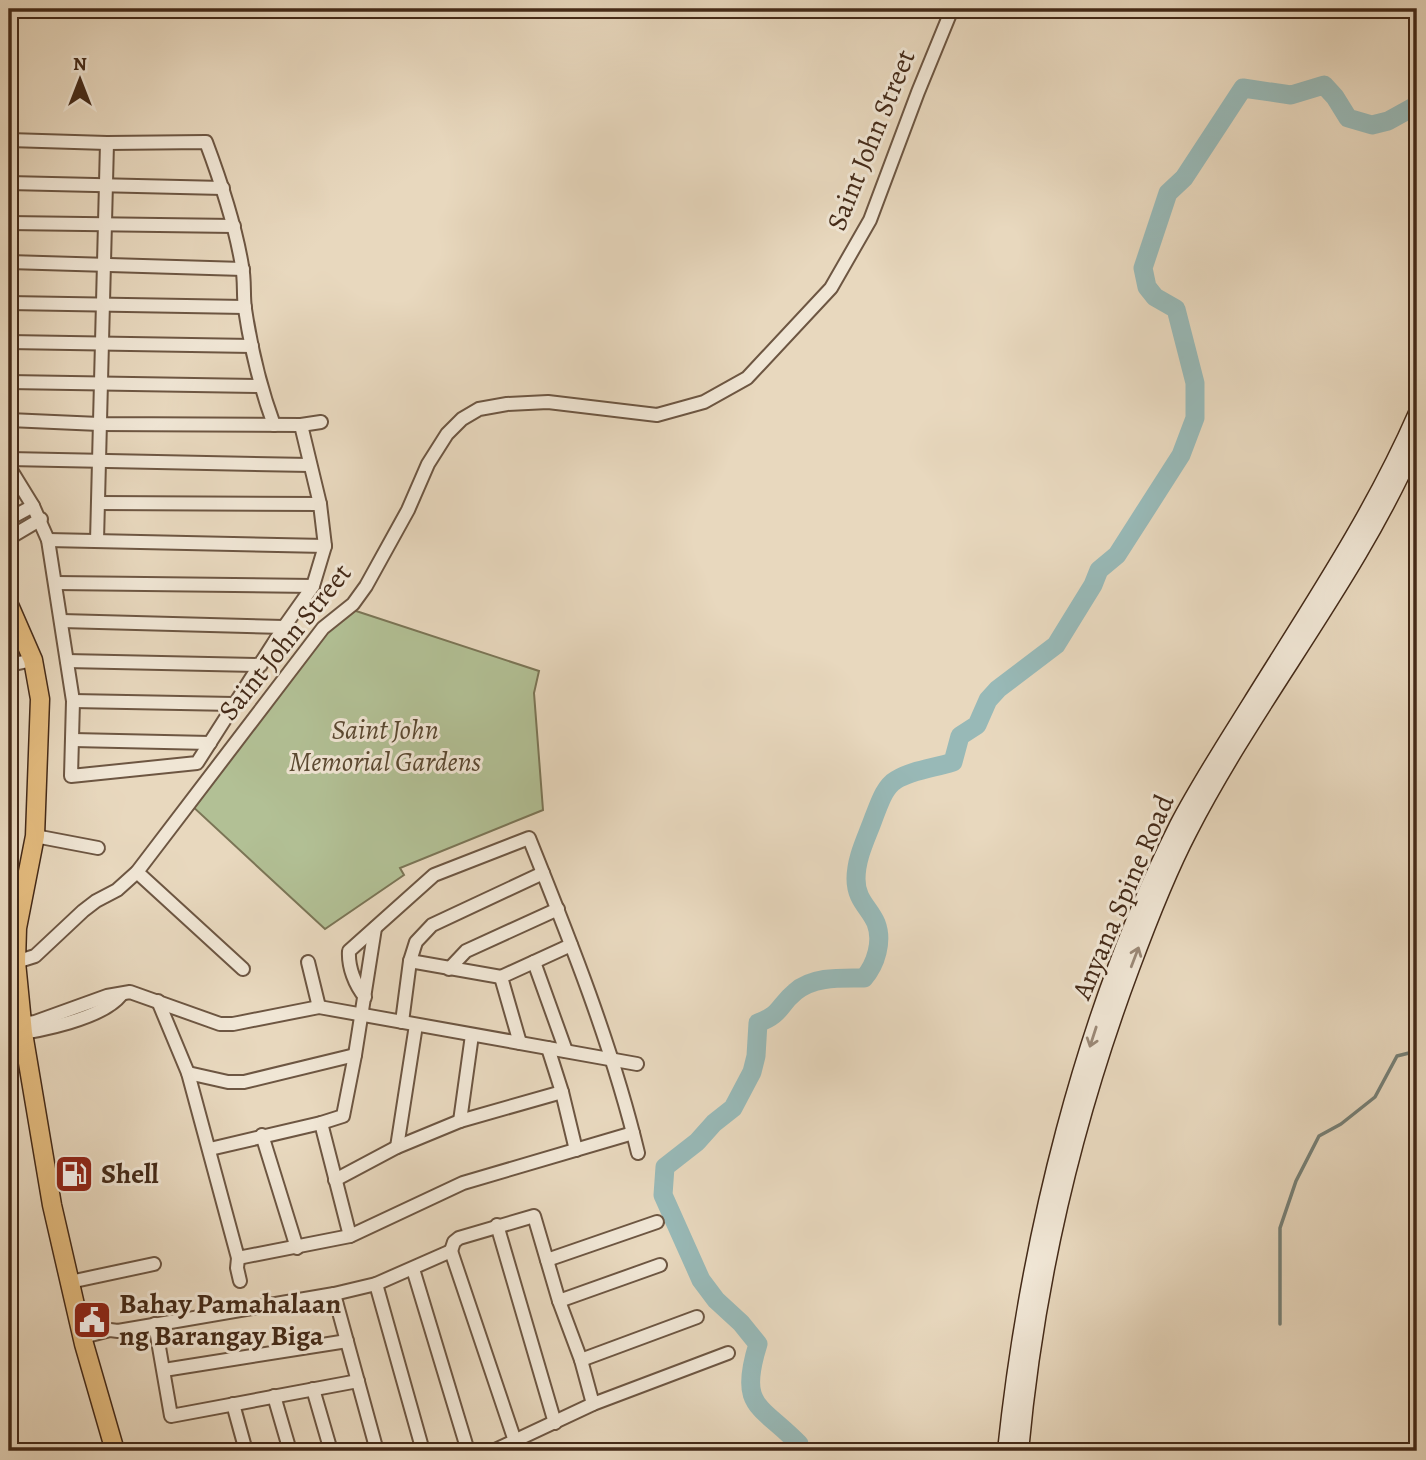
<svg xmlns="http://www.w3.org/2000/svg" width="1426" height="1460" viewBox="0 0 1426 1460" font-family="Alegreya,serif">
<rect width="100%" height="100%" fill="#e8d8be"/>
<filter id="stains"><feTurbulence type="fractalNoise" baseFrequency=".00286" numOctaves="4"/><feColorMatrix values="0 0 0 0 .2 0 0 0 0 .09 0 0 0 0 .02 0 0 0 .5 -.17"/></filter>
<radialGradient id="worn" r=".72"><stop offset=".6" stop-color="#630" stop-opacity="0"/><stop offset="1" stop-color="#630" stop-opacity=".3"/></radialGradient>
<path fill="#b2c095" stroke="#7b7556" stroke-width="2" d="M 353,610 L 539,671 L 534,693 L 543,810 L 400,868 L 404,875 L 325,929 L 191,805 L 322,631 Z"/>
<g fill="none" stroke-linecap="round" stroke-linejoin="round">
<path stroke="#768077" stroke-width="3.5" d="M 1280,1324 L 1280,1228 L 1296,1181 L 1319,1136 L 1341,1124 L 1375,1097 L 1397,1056 L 1417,1051"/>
<path stroke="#98b9b7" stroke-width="19" d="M 800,1451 L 799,1444 C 760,1404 738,1408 758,1344 L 741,1323 L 716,1300 L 701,1280 L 663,1195 L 665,1167 L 697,1142 L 714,1123 L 733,1108 L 752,1072 L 756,1056 L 758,1023 C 782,1014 778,1006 795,992 C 813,976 842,978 864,978 C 876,964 883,941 876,923 C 869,907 856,900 856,879 C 856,857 867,837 874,817 C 879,805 884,787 896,780 C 912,770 935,768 953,762 L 960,736 L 977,725 L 988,700 L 998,689 L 1056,645 L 1093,585 L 1099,570 L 1117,555 L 1181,455 L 1195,418 L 1195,383 L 1176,309 L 1155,297 L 1147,287 L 1143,268 L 1168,193 L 1184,178 L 1243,88 L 1291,95 L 1324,85 L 1335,97 L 1348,118 L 1372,125 L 1388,121 L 1417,105"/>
<g stroke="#6d5642" stroke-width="16">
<g id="minor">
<path d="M 9,140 L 107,143 L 206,142 C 221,182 235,223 242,266 C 245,280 243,295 245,309 C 251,349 260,387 274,425"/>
<path d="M 9,183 L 223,188"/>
<path d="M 9,223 L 234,226"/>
<path d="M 9,262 L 243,269"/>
<path d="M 9,303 L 245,307"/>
<path d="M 9,342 L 252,346"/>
<path d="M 9,382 L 260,386"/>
<path d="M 9,420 L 99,424 L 301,425 L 321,422"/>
<path d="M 9,459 L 310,465"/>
<path d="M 9,467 L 33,506 L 48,540 L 73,701 L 71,776 L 197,763 L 284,627 L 313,586 L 325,546 L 320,504 L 301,425"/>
<path d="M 98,503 L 320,504"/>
<path d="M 9,519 L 33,506"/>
<path d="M 9,538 L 41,519"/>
<path d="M 48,540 L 325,546"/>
<path d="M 97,541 L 107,143"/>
<path d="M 56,583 L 313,586"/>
<path d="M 62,621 L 284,627"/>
<path d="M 67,661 L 261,665"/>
<path d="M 9,665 L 33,660"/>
<path d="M 73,701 L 234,704"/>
<path d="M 73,740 L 210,743"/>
<path d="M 35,836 L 98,848"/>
<path d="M 137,872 L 243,969"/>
<path d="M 410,961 L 501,977"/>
<path d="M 16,962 L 35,956 L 83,911 L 96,901 L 117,890 L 137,872 L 323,628 L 353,604 L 366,586 L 408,510 L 428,464 L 447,434 L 462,419 L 479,409 L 507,404 L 548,402 L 657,415 L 704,402 L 747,378 L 831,288 L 870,220 L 918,92 L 952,9"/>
<path d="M 308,962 L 319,1007"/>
<path d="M 534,962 L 566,1051"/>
<path d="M 449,969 L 466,951 L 558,909"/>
<path d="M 365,997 C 355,985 348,967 349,951 L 434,875 L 529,838 C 570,940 612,1045 638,1153"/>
<path d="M 158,1001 L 188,1073 L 238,1258 L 350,1236 L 463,1183 L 633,1133"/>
<path d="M 402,1022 L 410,961 L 416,942 L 432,925 L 543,873"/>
<path d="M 9,1026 L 35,1022 L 107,996 L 130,992 L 220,1024 L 233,1024 L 319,1007 L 637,1064"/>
<path d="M 9,1035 C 39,1031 102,1019 121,995"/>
<path d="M 520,1043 L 501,977 L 571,945"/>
<path d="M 548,1048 L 562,1092 L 576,1150"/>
<path d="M 188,1073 L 228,1082 L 244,1082 L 355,1055"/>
<path d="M 460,1121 L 472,1035"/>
<path d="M 321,1123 L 350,1236"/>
<path d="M 262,1135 L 297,1248"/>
<path d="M 397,1147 L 416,1025"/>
<path d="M 210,1149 L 321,1123 L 343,1116 L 355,1055 L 375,928"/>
<path d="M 335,1180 L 397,1147 L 460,1121 L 562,1092"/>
<path d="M 497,1225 L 555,1423"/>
<path d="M 451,1251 L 454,1242 L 459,1238 L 534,1216 L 559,1301 L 581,1360 L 593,1404"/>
<path d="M 238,1258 L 237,1268 L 240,1281"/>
<path d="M 547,1260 L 657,1222"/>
<path d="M 413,1269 L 468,1451"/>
<path d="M 70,1282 L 154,1264"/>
<path d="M 376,1284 L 423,1451"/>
<path d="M 334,1294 L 377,1451"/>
<path d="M 559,1301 L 660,1265"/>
<path d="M 155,1324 L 171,1416 L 358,1381"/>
<path d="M 83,1337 L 110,1330 L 118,1331 L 334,1294 L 376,1284 L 451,1251 L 515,1441"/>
<path d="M 581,1360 L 697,1317"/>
<path d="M 164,1370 L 347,1341"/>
<path d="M 313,1389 L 331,1451"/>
<path d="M 274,1396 L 290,1451"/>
<path d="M 233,1404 L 246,1451"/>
<path d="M 493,1451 L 593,1404 L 728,1353"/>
</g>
</g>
<g stroke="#442a18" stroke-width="19">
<g id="secondary">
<path d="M 1006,1451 C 1028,1242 1083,1014 1178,825 C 1200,783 1226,743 1251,703 C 1310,608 1372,516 1417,413"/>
<path d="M 1020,1451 C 1035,1287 1073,1123 1131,968 C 1148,922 1166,875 1189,831 C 1258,697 1357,579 1417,440"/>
</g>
</g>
<g stroke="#442a18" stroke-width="21">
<path id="primary" d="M 9,605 L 33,660 L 40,699 L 35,836 L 17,928 L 16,962 L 23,1033 L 52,1205 L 84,1344 L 115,1451"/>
</g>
<use href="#minor" stroke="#f0e6d5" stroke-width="12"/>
<use href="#secondary" stroke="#f0e6d5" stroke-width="16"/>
<use href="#primary" stroke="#e4bc7f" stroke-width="18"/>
</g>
<defs><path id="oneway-shaft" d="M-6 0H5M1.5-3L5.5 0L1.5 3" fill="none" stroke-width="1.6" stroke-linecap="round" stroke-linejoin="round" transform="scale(1.75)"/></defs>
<g stroke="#9a8876">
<use href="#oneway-shaft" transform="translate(1135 957) rotate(-69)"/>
<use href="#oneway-shaft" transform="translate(1093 1037) rotate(108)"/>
</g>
<defs>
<g id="fuel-square" transform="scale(2.0125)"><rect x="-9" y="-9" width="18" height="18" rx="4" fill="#8f2418" stroke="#f0e6d5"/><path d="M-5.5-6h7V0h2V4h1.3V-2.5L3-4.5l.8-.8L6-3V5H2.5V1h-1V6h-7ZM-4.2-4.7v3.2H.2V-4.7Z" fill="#fff"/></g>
<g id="civic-square" transform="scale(2.0125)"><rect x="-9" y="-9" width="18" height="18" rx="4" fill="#8f2418" stroke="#f0e6d5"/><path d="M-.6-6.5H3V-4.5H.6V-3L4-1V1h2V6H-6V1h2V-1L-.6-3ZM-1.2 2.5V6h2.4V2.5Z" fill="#fff"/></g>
</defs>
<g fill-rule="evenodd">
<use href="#fuel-square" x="74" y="1174"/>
<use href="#civic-square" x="92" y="1320"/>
</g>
<g text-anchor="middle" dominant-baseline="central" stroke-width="6" stroke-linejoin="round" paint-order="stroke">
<g font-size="28" fill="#442a18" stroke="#f0e6d5">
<text transform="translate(871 140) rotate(-68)">Saint John Street</text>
<text transform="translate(285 642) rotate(-51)">Saint John Street</text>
<text transform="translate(1123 897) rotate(-67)">Anyana Spine Road</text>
</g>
<g font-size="28" font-style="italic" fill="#5a4831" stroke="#f0e6d5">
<text x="385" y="730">Saint John<tspan x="385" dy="32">Memorial Gardens</tspan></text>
</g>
<g font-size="28" font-weight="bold" fill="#442a18" stroke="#f0e6d5" text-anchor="start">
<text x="101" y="1174">Shell</text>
<text x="119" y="1304">Bahay Pamahalaan<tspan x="119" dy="32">ng Barangay Biga</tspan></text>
</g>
</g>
<rect width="1426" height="1460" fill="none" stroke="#e8d8be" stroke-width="35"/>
<rect x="10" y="10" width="1405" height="1439" fill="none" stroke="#442a18" stroke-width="3.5"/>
<rect x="18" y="18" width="1391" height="1425" fill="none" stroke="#442a18" stroke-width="2"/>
<g transform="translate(80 80)" stroke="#f0e6d5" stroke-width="5" paint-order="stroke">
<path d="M0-5L12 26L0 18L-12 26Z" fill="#442a18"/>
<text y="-10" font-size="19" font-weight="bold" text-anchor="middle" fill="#442a18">N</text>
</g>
<rect width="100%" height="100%" filter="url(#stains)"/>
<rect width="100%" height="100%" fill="url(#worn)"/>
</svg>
